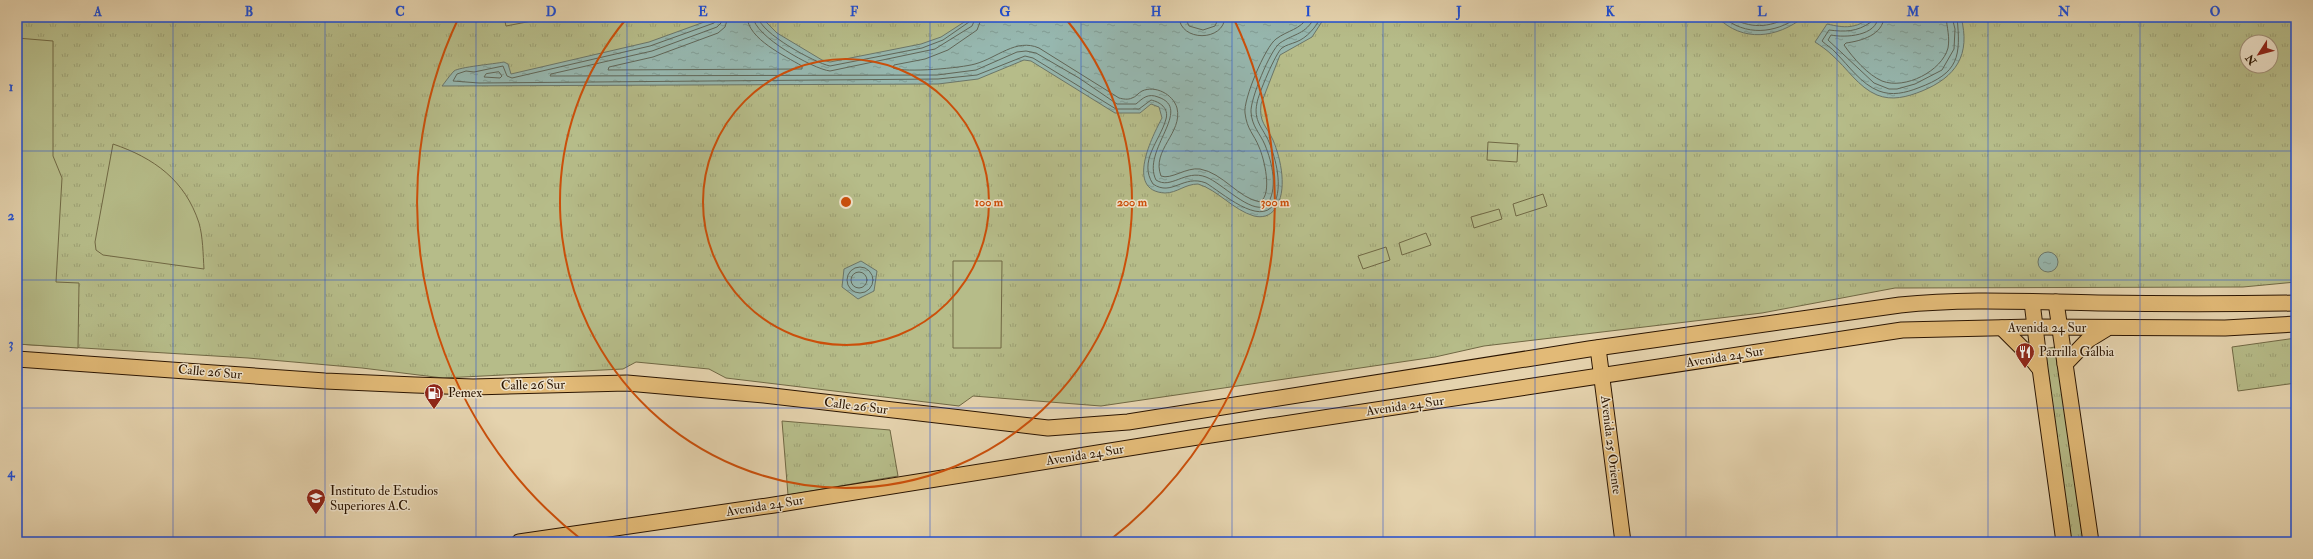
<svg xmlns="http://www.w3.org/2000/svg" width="2313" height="559" viewBox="0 0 2313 559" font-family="'IM FELL Double Pica',serif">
<defs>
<pattern id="park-tufts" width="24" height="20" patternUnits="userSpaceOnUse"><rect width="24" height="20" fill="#b6bc89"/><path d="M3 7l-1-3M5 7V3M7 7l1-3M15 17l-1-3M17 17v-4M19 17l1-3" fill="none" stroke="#9da174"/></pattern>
<pattern id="water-ripples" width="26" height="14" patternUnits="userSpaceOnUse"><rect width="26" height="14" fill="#96b7af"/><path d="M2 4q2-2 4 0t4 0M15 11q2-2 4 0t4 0" fill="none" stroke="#819c95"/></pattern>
</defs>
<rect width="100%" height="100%" fill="#e5d3ae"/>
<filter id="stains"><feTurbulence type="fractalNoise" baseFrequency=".005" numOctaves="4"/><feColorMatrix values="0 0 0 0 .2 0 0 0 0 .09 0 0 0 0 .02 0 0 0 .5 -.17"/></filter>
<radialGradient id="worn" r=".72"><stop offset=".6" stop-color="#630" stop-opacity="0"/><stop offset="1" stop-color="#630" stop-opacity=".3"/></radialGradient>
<g fill="url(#park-tufts)" stroke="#706844" fill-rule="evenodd">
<path d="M 17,17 L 2296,17 L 2296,282 L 2243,287 L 1895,288 L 1762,313 L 1484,346 L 1435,357 L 1101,406 L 973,396 L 959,406 L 726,378 L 709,369 L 636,362 L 623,369 L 443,378 L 362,368 L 248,358 L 17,344 ZM 2247,42 L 2271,42 L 2271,66 L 2247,66 Z"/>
<path d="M 2296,338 L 2296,383 L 2238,391 L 2232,347 Z"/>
<path d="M 2060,346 L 2086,542 L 2070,542 L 2044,349 Z"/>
<path d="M 782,421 L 890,430 L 898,476 L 788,495 Z"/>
</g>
<g fill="#b6bc89" stroke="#706844">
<path d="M 504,17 L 553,17 L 506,26 Z"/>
<path d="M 17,38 L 53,41 L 53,156 L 62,178 L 56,282 L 79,283 L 78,348 L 17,344 Z"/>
<path d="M 1488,142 L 1518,144 L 1517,162 L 1487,160 Z"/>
<path d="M 113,144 C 154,158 185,180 199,223 C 203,237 203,254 204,269 L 103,255 L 96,250 L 95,242 Z"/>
<path d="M 1543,194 L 1547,206 L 1516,216 L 1513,204 Z"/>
<path d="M 1499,209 L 1502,219 L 1474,228 L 1471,217 Z"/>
<path d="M 1426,233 L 1431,245 L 1402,255 L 1399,243 Z"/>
<path d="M 1386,247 L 1390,260 L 1363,269 L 1358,256 Z"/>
<path d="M 953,261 L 1002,261 L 1001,348 L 953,348 Z"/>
</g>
<g fill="url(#water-ripples)" stroke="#6b7669">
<path d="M 718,17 L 761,17 L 777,33 L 822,60 L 830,62 L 921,44 L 941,37 L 972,17 L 1190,17 L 1203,21 L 1212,17 L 1325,17 L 1312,37 L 1280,55 L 1261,104 C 1259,123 1266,125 1273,140 C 1281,159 1288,191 1275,209 C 1270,216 1262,218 1254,216 C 1233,210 1218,190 1198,184 C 1185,184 1177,193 1165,193 C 1124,191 1153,135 1162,118 L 1159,107 L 1151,104 L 1140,113 L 1115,113 L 1031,61 L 1024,60 L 978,79 L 938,84 L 442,86 C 446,81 450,75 454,71 C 459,67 494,64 504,62 L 508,64 L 511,74 L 649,42 Z"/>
<path d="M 1717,17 L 1804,17 C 1777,38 1743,43 1717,17 Z"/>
<path d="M 1870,17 L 1961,17 C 1971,55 1956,77 1922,91 C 1907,97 1892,101 1877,95 C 1858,87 1847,68 1832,55 C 1827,50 1821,46 1815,42 L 1827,24 C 1844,28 1857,29 1870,17 Z"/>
<circle cx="2048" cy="262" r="10"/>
<path d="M 861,261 L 877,271 L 874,291 L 858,299 L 842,287 L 844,269 Z"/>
</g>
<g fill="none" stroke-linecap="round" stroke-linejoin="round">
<g stroke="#606658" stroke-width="1">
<path d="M 717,17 L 714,23 L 650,46 L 512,78 L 507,76 L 503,66 L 474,72 L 466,71 L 457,74 L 453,81 L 479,83 L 938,79 L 977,75 L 1025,56 L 1033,58 L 1116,109 L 1139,109 L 1151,100 C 1160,102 1169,108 1166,119 C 1160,141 1138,161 1153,184 C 1172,197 1183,174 1206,183 C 1221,192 1260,227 1274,204 C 1283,187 1276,159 1269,142 C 1263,128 1253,121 1257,103 C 1258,95 1276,52 1282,48 C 1286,45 1291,44 1296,42 C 1307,38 1316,27 1321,17"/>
<path d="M 722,17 L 721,23 L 717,27 L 652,51 L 551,74 L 550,76 L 937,75 L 976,70 L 1017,52 L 1026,51 L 1036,53 L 1079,78 L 1117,104 L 1136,104 C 1143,98 1148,93 1158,97 C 1194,109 1141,150 1156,180 C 1171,190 1185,169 1206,177 C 1222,183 1250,214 1266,206 C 1279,190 1272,162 1265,145 C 1260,133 1252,127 1251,112 C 1250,100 1270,50 1280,43 C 1295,33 1305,35 1315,17"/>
<path d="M 728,17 L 725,27 L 718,33 L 653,57 L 609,67 L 608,70 L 802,69 L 802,66 C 785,56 748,39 747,17"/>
<path d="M 753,17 C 754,36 813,69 830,71 L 935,49 L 972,26 L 976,17"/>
<path d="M 758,17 C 760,33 815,63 830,66 L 922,48 L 943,40 L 969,22 L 971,17"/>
<path d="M 982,17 L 977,30 L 948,50 L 925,59 L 894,65 L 893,68 C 906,73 961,68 975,64 C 997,58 1016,38 1039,48 L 1119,98 C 1123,99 1128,100 1132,98 C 1136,97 1138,93 1142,91 C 1155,85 1173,94 1177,108 C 1183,133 1151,150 1161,176 C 1171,180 1186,167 1200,169 C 1223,173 1238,198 1260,202 C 1273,194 1264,158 1259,147 C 1254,134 1247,130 1245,113 C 1243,100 1265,47 1276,39 C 1288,30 1300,30 1308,17"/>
<path d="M 1179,17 C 1180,42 1224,42 1225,17"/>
<path d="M 1185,17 L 1189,26 L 1203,30 L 1215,26 L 1219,17"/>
<path d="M 1723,17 C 1745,36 1775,34 1798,17"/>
<path d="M 1730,17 C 1750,29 1769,28 1789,17"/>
<path d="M 1873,17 L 1871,22 C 1857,32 1845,32 1829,30 L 1822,41 C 1826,45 1832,48 1836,53 C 1849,66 1861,84 1879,91 C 1892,96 1905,93 1918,88 C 1959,73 1961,57 1957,17"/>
<path d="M 1878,17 C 1877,36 1845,38 1831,35 L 1828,40 L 1874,83 L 1889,89 L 1897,89 L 1915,84 L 1942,70 L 1954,49 L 1955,29 L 1952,17"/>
<path d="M 1884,17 C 1883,35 1861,41 1846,43 L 1844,45 C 1853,58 1868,75 1882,81 C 1905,90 1942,71 1948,48 C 1950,37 1947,28 1946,17"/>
<path d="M 499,72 L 502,76 L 500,78 L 484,77 L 486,74 Z"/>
<circle cx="860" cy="280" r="13"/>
<circle cx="859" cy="280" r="8"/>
</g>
<g stroke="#2a1400" stroke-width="17">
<g id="major">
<path d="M 2032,302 L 2040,368 L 2064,542"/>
<path d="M 2056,302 L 2091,542"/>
<path d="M 2002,328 L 2027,353 L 2039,368"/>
<path d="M 1598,348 L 1623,542"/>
<path d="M 17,359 L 325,381 L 415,385 L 473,387 L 627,383 L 764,395 L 1048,428 L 1128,422 L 1589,349 L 1900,305 C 1966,298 2033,302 2098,303 C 2164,304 2230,304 2296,303"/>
<path d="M 2065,364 L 2088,340 L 2106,329"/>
<path d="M 519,542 L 774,505 L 1191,438 L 1902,330 L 2033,327 L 2225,328 L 2296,324"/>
</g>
</g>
<use href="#major" stroke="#e2ba77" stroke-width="15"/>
</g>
<path fill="none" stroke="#1d4ed8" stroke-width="1" stroke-opacity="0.55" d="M 173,17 L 173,542M 325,17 L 325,542M 476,17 L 476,542M 627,17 L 627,542M 778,17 L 778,542M 930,17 L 930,542M 1081,17 L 1081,542M 1232,17 L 1232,542M 1383,17 L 1383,542M 1535,17 L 1535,542M 1686,17 L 1686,542M 1837,17 L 1837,542M 1988,17 L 1988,542M 2140,17 L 2140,542M 17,151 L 2296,151M 17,280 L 2296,280M 17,408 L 2296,408"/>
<g fill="none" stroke="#cc4f0a" stroke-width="2">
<circle cx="846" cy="202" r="143"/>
<path d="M1065 18A286 286 0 1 1 627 18"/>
<path d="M582 540A429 429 0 0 1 459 17M1233 17A429 429 0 0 1 1110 540"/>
</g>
<defs>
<g id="restaurant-pin" transform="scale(1)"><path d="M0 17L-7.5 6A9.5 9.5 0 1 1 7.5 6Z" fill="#8f2418" stroke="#eee2ca"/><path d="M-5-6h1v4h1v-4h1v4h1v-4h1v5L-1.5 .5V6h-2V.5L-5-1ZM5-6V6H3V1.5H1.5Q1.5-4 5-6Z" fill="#fff"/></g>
<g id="fuel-pin" transform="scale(1)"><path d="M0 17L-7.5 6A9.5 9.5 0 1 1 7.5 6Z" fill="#8f2418" stroke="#eee2ca"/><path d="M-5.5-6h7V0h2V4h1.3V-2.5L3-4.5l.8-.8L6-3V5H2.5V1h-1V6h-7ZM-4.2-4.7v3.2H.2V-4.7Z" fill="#fff"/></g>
<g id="university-pin" transform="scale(1)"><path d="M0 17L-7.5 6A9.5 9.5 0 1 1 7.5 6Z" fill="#8f2418" stroke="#eee2ca"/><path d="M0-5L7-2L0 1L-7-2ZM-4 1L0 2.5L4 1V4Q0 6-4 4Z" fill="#fff"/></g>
</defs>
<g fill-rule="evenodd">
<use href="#restaurant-pin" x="2025" y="352"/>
<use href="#fuel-pin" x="434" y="393"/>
<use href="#university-pin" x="316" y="498"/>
</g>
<g text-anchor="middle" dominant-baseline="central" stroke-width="3" stroke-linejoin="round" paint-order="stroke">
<g font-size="13" fill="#2a1400" stroke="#eee2ca">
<text x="2047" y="328">Avenida 24 Sur</text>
<text transform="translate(1725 357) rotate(-9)">Avenida 24 Sur</text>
<text transform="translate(210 372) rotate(5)">Calle 26 Sur</text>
<text transform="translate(533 385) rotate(-1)">Calle 26 Sur</text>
<text transform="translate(856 406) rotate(7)">Calle 26 Sur</text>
<text transform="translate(1405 406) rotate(-8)">Avenida 24 Sur</text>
<text transform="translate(1611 445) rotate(83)">Avenida 25 Oriente</text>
<text transform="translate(1085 455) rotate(-9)">Avenida 24 Sur</text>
<text transform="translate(765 506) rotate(-9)">Avenida 24 Sur</text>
</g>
<g font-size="13" fill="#2a1400" stroke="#eee2ca" text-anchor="start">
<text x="2039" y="352">Parrilla Galbia</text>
<text x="448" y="393">Pemex</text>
<text x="330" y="491">Instituto de Estudios<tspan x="330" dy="15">Superiores A.C.</tspan></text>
</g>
</g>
<circle cx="846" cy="202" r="6" fill="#cc4f0a" stroke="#eee2ca" stroke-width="2"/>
<g font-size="12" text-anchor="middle" font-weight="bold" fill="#cc4f0a" stroke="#eee2ca" stroke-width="3" stroke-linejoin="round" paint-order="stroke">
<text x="989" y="206">100 m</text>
<text x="1132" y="206">200 m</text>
<text x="1275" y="206">300 m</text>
</g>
<rect width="2313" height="559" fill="none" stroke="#e5d3ae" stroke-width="44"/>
<g transform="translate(2259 54) rotate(234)"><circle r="19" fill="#eee2ca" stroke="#a09079"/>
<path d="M0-3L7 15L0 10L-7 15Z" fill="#8f2418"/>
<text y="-6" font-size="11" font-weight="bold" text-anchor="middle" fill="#2a1400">N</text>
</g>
<rect x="22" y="22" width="2269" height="515" fill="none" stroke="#1d4ed8" stroke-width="1.5"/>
<g font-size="13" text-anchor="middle" font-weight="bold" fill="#1d4ed8">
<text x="98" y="16">A</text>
<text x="249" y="16">B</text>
<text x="400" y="16">C</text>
<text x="551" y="16">D</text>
<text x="703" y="16">E</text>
<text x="854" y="16">F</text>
<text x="1005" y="16">G</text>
<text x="1156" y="16">H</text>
<text x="1308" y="16">I</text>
<text x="1459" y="16">J</text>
<text x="1610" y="16">K</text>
<text x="1762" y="16">L</text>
<text x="1913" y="16">M</text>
<text x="2064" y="16">N</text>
<text x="2215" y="16">O</text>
<text x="11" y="91">1</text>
<text x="11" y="220">2</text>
<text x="11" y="348">3</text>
<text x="11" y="477">4</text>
</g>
<rect width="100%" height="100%" filter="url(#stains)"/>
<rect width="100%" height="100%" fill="url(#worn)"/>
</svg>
